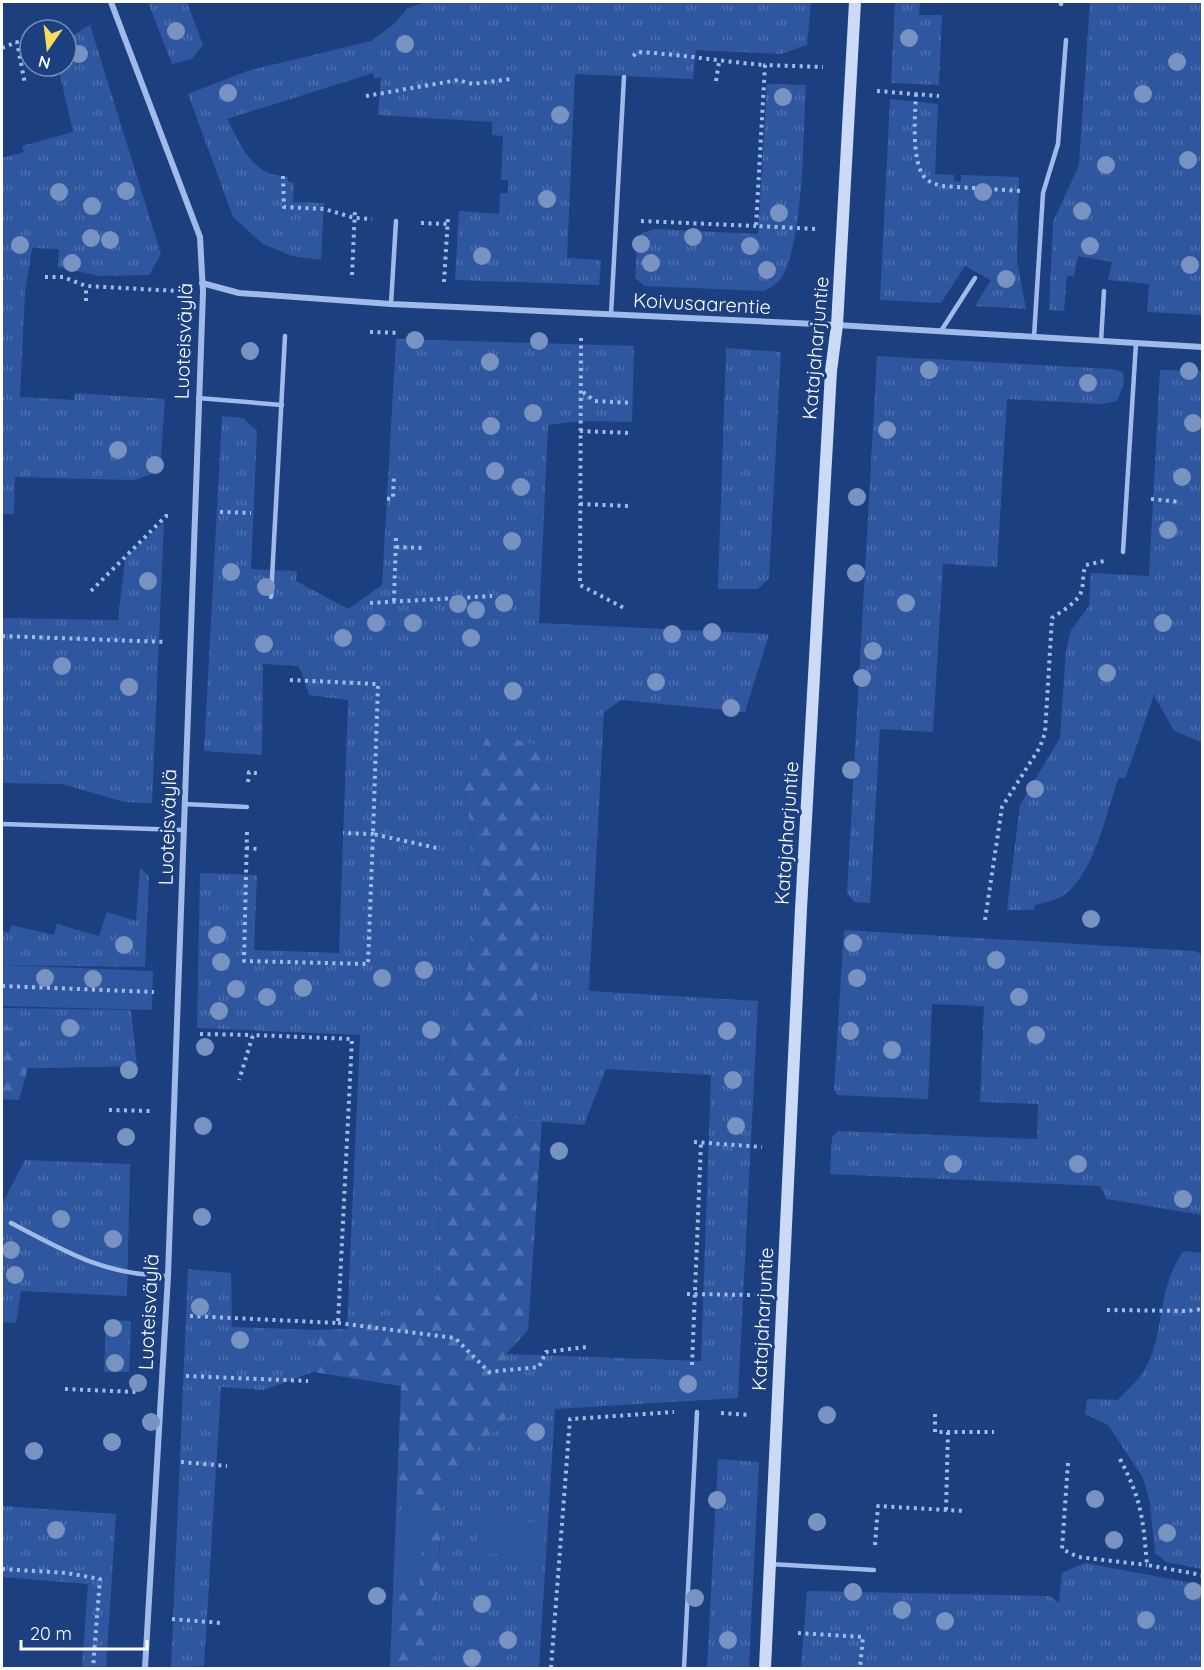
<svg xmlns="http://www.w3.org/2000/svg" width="1204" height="1670" viewBox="0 0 1204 1670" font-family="Quicksand,sans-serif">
<defs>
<pattern id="grass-tufts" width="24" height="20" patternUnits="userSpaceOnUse" patternTransform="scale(1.5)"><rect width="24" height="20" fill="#2f579f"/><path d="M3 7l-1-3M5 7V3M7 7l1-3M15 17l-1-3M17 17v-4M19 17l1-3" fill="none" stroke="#4e70ad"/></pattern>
<pattern id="forest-firs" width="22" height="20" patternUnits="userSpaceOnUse" patternTransform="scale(1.5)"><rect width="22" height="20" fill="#2f579f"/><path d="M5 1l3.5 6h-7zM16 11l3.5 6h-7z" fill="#4e70ad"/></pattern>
</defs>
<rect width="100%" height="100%" fill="#1c3f80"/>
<g fill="url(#grass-tufts)">
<path d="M 148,2 L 187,2 L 203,45 L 192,59 L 172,64 Z"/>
<path d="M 426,2 L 811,2 L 807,45 L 781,54 L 696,50 L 693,79 L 575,74 L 567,258 L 601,260 L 599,285 L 455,280 L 459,211 L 499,214 L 500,193 L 508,193 L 508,180 L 501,180 L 503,136 L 492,135 L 492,122 L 378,115 L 381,77 L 375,79 L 373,73 L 227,119 C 243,148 251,175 288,177 L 288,182 L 294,183 L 293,202 L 324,203 L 321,260 L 292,256 L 263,244 L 233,217 L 188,94 L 247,71 L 371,41 L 394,24 L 408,8 Z"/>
<path d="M 895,2 L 920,2 L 919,15 L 942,15 L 939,85 L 891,83 Z"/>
<path d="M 1090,2 L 1202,2 L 1202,315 L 1147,312 L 1149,284 L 1108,280 L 1112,262 L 1078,256 L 1074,276 L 1067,276 L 1064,311 L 1049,310 L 1053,222 L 1079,165 Z"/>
<path d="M 90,25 L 161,254 L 149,275 L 100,276 L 58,267 L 59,249 L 32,248 L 25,292 L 20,397 L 74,400 L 75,393 L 165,399 L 160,471 L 135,480 L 15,477 L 14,514 L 2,514 L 2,158 L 24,152 L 22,146 L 73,132 L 58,66 L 66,66 L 66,39 Z"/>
<path d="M 767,84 L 806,85 C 803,132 804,233 784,273 C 780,282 773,287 764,291 L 645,286 L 635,278 L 637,243 L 642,233 L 655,229 L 758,234 Z"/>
<path d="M 890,99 L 938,104 L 935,174 L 954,175 L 954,181 L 961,182 L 961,175 L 1019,177 L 1017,261 L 1026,309 L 975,306 L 991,280 L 965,266 L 941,303 L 880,300 Z"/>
<path d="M 396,339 L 634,346 L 632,422 L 581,421 L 548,425 L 539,623 L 769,634 L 745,712 L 621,700 L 604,712 L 589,991 L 758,1001 L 738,1398 L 555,1409 L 539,1668 L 433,1668 L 443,1483 L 509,1416 L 506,1354 L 701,1361 L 711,1075 L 606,1069 L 584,1125 L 514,1119 L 521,1049 L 537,1002 L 463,788 L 484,889 L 441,1091 L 437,1303 L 347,1329 L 360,1035 L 197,1028 L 200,873 L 257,875 L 254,950 L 339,953 L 348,700 L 309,695 L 299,666 L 263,664 L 262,755 L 204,751 L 222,416 L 243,418 L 257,431 L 251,569 L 297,571 L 296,581 L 348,609 L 382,585 Z"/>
<path d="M 726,348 L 781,352 L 769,578 L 758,589 L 718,589 Z"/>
<path d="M 877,356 L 1112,369 L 1123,372 L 1124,383 L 1117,401 L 1101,404 L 1007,399 L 997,567 L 943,564 L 933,732 L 880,729 L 870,903 L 854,902 L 847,893 Z"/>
<path d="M 1160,370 L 1202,371 L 1202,742 L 1174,731 L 1154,695 L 1125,779 L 1119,777 C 1107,810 1095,868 1069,891 C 1060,900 1047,902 1035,905 L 1034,910 L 1007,910 L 1020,805 L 1060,738 L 1066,650 L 1071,630 L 1089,606 L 1091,573 L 1149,576 Z"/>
<path d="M 164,522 L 152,803 L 124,802 L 62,784 L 2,783 L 2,618 L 118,620 L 125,558 Z"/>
<path d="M 140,868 L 149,876 L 145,967 L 2,965 L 2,931 L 9,933 L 11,925 L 54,935 L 57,924 L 99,936 L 107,912 L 136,921 Z"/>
<path d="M 844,930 L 1194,951 L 1202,954 L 1202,1215 L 1107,1199 L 1100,1186 L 830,1174 L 832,1137 L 838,1131 L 1037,1139 L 1038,1104 L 980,1102 L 984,1006 L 932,1004 L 928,1099 L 837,1095 L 834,1089 Z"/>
<path d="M 2,1008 L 131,1010 L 137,1066 L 2,1069 Z"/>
<path d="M 25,1160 L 130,1164 L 127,1296 L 21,1291 L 16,1323 L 2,1322 L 2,1204 Z"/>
<path d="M 1184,1251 L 1202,1253 L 1202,1569 L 1166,1562 L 1155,1553 L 1150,1502 L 1143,1478 L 1108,1425 L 1085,1414 L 1087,1399 L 1118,1400 C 1126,1391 1137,1382 1143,1372 C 1167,1335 1155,1288 1184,1251 Z"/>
<path d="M 188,1269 L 231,1273 L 232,1327 L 318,1330 L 313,1372 L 264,1390 L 221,1387 L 204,1666 L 171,1668 Z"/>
<path d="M 106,1320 L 131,1321 L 129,1372 L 104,1372 Z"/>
<path d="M 718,1459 L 759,1462 L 749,1668 L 707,1668 Z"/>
<path d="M 2,1506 L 116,1514 L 106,1668 L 82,1668 L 88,1584 L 2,1577 Z"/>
<path d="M 1085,1563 L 1202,1585 L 1202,1668 L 801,1668 L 807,1591 L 1050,1596 L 1059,1603 L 1062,1573 Z"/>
</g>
<g fill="url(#forest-firs)">
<path d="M 488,734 L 545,746 L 537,1002 L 521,1049 L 514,1118 L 542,1121 L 528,1330 L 506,1354 L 509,1416 L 443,1483 L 433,1668 L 386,1668 L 390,1667 L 401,1386 L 313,1372 L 318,1330 L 347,1329 L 437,1303 L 441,1091 L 484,889 L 463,788 Z"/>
<path d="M 2,1023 C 38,1047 30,1063 19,1100 L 2,1099 Z"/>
</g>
<g fill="#2f579f">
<path d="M 2,965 L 153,971 L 152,1010 L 2,1006 Z"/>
<path d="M 402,1493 L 426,1495 L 419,1593 L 396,1592 Z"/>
<path d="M 478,1520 L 545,1523 L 543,1556 L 477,1553 Z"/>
</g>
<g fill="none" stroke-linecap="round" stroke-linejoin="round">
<g stroke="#a0bbe9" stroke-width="4" stroke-dasharray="3 4.5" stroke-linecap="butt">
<path d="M 2,48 L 17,42 L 25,84"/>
<path d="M 633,56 L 638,52 C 681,54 723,62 765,65"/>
<path d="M 716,81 L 719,62"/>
<path d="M 877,91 L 939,96"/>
<path d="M 916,94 C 915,115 911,162 925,178 C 930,183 936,184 942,186 L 1020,191"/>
<path d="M 366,96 L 458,80 L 473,84 L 511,79"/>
<path d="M 283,176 L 284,207 L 324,209 L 355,218 L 372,219"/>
<path d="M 641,221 L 756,226"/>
<path d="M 421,223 L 447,224"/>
<path d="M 815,229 L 756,226 L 765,65 L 823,67"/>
<path d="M 352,275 L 355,210"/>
<path d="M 45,277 L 63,277 L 86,286 L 178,291"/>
<path d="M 444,282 L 448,217"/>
<path d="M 86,301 L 86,286"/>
<path d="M 370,332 L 400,333"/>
<path d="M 581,338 L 580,585 L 626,609"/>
<path d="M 583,392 L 595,401 L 632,403"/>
<path d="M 580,431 L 631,433"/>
<path d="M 387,499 L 393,498 L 394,474"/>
<path d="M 1151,499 L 1180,502"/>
<path d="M 580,504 L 629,506"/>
<path d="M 220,512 L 251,513"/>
<path d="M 396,547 L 424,548"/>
<path d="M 91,591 L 166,516 L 169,516"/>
<path d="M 394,601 L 396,535"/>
<path d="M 370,603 L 492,596"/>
<path d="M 2,636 L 166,642"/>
<path d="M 290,680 L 378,684 L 373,834 L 437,848"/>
<path d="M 248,782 L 249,772 L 261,774"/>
<path d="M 247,832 L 244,961 L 368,964 L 373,834 L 343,833"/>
<path d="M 246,848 L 258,849"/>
<path d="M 985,920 L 1002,807 L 1040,747 L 1045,733 L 1052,618 C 1062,611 1080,601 1082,589 C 1084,580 1082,574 1086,565 L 1104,561"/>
<path d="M 2,986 L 154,992"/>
<path d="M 200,1034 L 253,1035"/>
<path d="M 109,1110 L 150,1111"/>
<path d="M 694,1142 L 762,1147"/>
<path d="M 687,1294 L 755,1295"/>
<path d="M 1107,1310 L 1188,1311 L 1202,1309"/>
<path d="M 190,1316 L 338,1323 L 352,1039 L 253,1035 L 239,1080"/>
<path d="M 338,1323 L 455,1338 L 489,1372 L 539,1367 L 546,1352 L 586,1347"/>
<path d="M 692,1365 L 701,1143"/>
<path d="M 186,1376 L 308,1381"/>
<path d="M 65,1389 L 136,1392"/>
<path d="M 721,1413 L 749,1415"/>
<path d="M 935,1414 L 935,1432 L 994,1432"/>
<path d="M 1120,1459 C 1142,1501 1143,1519 1147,1565 L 1202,1575"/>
<path d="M 181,1462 L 227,1466"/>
<path d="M 1068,1463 L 1062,1549 L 1078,1557 L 1147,1565"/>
<path d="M 946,1510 L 948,1432"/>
<path d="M 875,1545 L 878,1506 L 964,1511"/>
<path d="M 2,1569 L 67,1573 L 100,1579 L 93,1668"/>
<path d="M 172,1619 L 220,1623"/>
<path d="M 798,1633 L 863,1637 L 860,1668"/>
<path d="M 551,1668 L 570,1419 L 674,1412"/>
</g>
<g stroke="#a0bbe9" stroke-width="4.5">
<path d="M 1061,4 L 1061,2"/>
<path d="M 391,304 L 396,221"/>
<path d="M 611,314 L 624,77"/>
<path d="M 941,331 L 975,278"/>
<path d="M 1034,337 L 1043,193 L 1058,144 L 1066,40"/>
<path d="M 1101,341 L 1104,291"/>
<path d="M 198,398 L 282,405"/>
<path d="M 1123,552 L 1136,343"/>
<path d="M 271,597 L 285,336"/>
<path d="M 184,804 L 247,807"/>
<path d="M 2,824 L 183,830"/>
<path d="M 11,1223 C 67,1252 103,1275 168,1276"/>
<path d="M 770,1564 L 874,1570"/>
<path d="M 684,1668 L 697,1412"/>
</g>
<g stroke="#a0bbe9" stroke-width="6">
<path d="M 111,2 L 200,237 L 203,292 L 168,1276 L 145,1668"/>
<path d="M 202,283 L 239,293 L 391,304 L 837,325 L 1202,347"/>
</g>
<path stroke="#cbdaf7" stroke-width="12" d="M 765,1668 L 801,909 L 831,371 L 837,325 L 855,2"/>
</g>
<g fill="#7893c1">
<circle cx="176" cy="31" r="9"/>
<circle cx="909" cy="38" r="9"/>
<circle cx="405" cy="44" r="9"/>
<circle cx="79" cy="54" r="9"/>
<circle cx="1177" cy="62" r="9"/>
<circle cx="228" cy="93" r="9"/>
<circle cx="1143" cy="94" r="9"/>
<circle cx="783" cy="97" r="9"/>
<circle cx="560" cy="115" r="9"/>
<circle cx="1188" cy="160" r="9"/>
<circle cx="1106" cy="165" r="9"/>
<circle cx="126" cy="191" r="9"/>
<circle cx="59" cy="192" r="9"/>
<circle cx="983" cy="192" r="9"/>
<circle cx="547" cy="199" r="9"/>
<circle cx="92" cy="206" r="9"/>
<circle cx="1082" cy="211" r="9"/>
<circle cx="779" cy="213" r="9"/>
<circle cx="693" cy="237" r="9"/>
<circle cx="91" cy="238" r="9"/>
<circle cx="110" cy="240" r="9"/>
<circle cx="641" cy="244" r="9"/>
<circle cx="20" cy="245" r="9"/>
<circle cx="750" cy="246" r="9"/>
<circle cx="1090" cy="246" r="9"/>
<circle cx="482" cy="256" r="9"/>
<circle cx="72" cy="263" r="9"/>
<circle cx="651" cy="263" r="9"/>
<circle cx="1190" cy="265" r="9"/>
<circle cx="767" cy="270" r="9"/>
<circle cx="1006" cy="279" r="9"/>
<circle cx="415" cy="340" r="9"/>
<circle cx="539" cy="341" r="9"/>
<circle cx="250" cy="351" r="9"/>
<circle cx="490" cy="362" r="9"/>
<circle cx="929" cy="370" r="9"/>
<circle cx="1189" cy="371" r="9"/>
<circle cx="1088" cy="383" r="9"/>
<circle cx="533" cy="413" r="9"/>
<circle cx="1193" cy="423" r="9"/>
<circle cx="491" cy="426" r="9"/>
<circle cx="887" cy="430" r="9"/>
<circle cx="118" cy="450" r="9"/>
<circle cx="155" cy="465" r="9"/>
<circle cx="495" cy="471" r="9"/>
<circle cx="1182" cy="477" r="9"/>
<circle cx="521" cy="487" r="9"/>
<circle cx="857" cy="497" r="9"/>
<circle cx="1168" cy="530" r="9"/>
<circle cx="512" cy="541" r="9"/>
<circle cx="231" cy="572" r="9"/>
<circle cx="856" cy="573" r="9"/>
<circle cx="148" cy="581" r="9"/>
<circle cx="266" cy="587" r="9"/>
<circle cx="504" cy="603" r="9"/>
<circle cx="906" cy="603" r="9"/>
<circle cx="458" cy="604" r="9"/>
<circle cx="476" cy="610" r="9"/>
<circle cx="376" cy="623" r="9"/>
<circle cx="413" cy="623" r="9"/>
<circle cx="1163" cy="623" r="9"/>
<circle cx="712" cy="632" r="9"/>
<circle cx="672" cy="634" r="9"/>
<circle cx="343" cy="638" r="9"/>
<circle cx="471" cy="638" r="9"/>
<circle cx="264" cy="644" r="9"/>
<circle cx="873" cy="651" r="9"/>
<circle cx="62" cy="666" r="9"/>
<circle cx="1107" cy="673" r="9"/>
<circle cx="862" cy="678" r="9"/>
<circle cx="656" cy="682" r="9"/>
<circle cx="129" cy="687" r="9"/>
<circle cx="513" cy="691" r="9"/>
<circle cx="731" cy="708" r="9"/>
<circle cx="851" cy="770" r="9"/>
<circle cx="1035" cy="789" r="9"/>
<circle cx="1091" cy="919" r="9"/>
<circle cx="217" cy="935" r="9"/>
<circle cx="853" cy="943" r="9"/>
<circle cx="124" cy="945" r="9"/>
<circle cx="996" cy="960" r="9"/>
<circle cx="221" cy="962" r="9"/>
<circle cx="424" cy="970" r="9"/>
<circle cx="45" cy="978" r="9"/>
<circle cx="382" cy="978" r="9"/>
<circle cx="857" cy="978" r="9"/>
<circle cx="93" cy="979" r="9"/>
<circle cx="303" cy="988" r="9"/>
<circle cx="236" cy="989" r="9"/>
<circle cx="267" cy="997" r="9"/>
<circle cx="1019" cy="997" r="9"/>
<circle cx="219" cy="1011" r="9"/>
<circle cx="70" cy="1028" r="9"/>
<circle cx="431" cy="1030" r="9"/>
<circle cx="727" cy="1031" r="9"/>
<circle cx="850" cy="1031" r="9"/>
<circle cx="1036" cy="1035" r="9"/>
<circle cx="205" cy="1047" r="9"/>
<circle cx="892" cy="1050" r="9"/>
<circle cx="129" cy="1070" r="9"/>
<circle cx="733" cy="1080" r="9"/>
<circle cx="203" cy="1126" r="9"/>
<circle cx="736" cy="1126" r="9"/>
<circle cx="126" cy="1137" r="9"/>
<circle cx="559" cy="1151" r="9"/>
<circle cx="953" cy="1164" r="9"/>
<circle cx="1078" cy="1164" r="9"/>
<circle cx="1183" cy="1199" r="9"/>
<circle cx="202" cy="1217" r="9"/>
<circle cx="61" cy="1219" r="9"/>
<circle cx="113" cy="1239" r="9"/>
<circle cx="11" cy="1250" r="9"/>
<circle cx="15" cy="1275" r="9"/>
<circle cx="200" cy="1307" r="9"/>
<circle cx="113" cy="1328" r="9"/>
<circle cx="240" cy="1340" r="9"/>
<circle cx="115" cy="1363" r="9"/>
<circle cx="138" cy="1383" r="9"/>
<circle cx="688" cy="1384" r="9"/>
<circle cx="827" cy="1415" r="9"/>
<circle cx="151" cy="1422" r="9"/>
<circle cx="536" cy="1432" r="9"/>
<circle cx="112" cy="1442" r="9"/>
<circle cx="34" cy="1451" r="9"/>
<circle cx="1095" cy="1499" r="9"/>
<circle cx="717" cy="1500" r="9"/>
<circle cx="817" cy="1522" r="9"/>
<circle cx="56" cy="1530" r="9"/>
<circle cx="1167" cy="1533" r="9"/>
<circle cx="1114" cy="1540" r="9"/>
<circle cx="1193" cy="1591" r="9"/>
<circle cx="853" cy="1592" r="9"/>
<circle cx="377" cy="1596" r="9"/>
<circle cx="695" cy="1598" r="9"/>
<circle cx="482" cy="1604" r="9"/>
<circle cx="902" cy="1610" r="9"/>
<circle cx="1146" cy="1620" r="9"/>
<circle cx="945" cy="1621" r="9"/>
<circle cx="508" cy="1640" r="9"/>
<circle cx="728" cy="1640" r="9"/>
<circle cx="472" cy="1658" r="9"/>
</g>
<g text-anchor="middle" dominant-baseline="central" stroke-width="6" stroke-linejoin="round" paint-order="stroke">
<g font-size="20" fill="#fff" stroke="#1c3f80">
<text transform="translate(702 303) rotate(3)">Koivusaarentie</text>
<text transform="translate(183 341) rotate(-88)">Luoteisväylä</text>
<text transform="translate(815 348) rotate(-85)">Katajaharjuntie</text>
<text transform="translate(167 827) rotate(-88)">Luoteisväylä</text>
<text transform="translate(786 833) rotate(-86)">Katajaharjuntie</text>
<text transform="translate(148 1312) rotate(-87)">Luoteisväylä</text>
<text transform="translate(762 1319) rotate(-87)">Katajaharjuntie</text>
</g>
</g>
<rect width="1204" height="1670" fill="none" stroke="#ffffff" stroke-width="6"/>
<g transform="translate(48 48) rotate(194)"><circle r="28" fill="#1c3f80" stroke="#778cb3" stroke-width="1.5"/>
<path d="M0-4.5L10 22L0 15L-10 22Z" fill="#fadb5d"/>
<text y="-9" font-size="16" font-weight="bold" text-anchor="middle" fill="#ffffff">N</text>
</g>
<path d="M21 1640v9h126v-9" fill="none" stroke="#ffffff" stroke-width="3"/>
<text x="30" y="1640" font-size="18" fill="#ffffff" stroke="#1c3f80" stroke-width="4.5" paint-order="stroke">20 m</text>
</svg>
